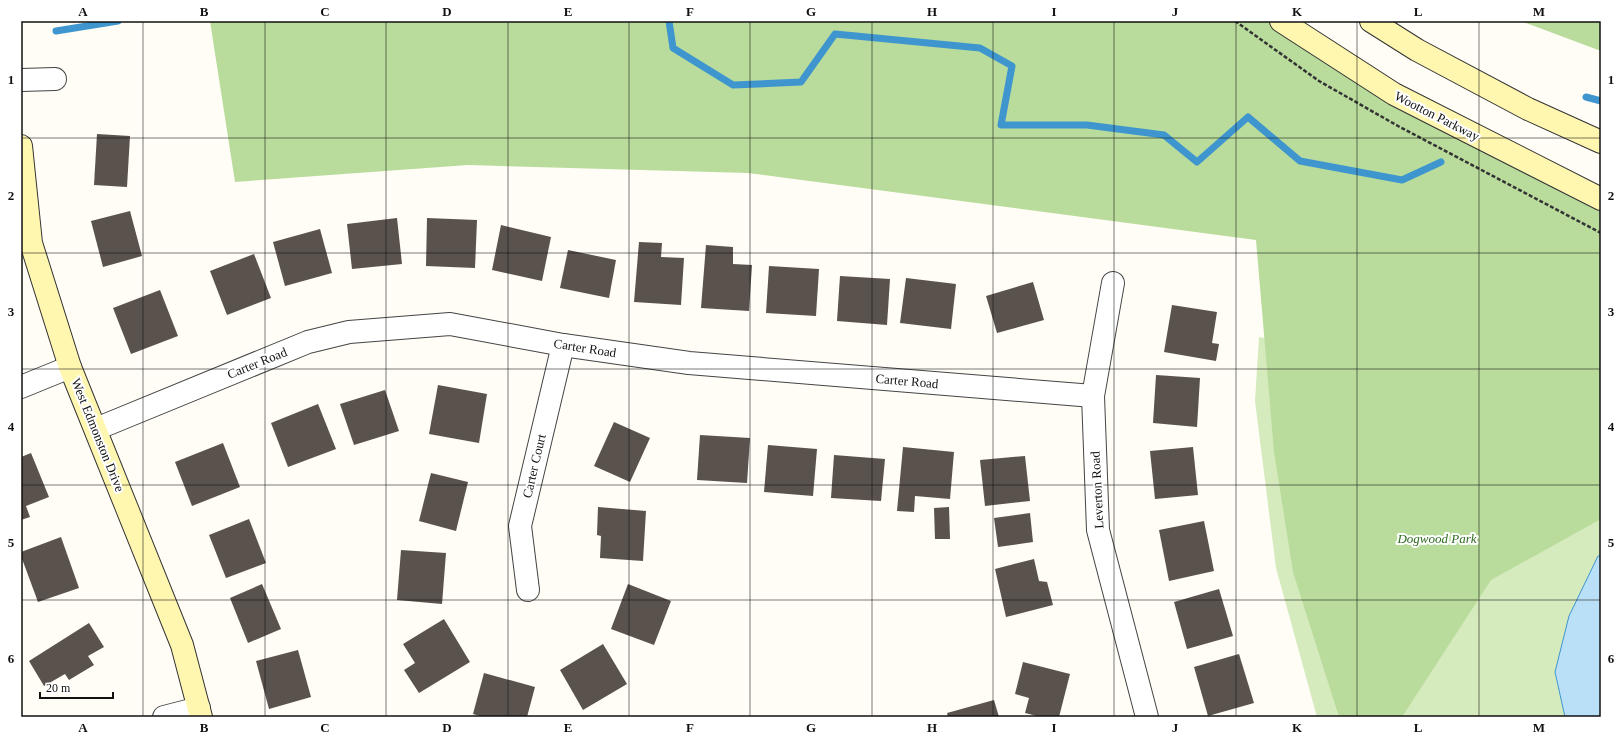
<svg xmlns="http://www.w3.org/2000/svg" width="1622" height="738" viewBox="0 0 1622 738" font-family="'Times New Roman',serif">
<rect width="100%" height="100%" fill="#fffdf5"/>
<path fill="#d5ebbd" d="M 1259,337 L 1380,358 L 1601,403 L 1601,717 L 1317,717 L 1276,568 L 1255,401 Z"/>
<g fill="#b9dc9c">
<path d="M 210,21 L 1281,21 L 1601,199 L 1601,519 L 1491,580 L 1402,717 L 1339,717 L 1293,572 L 1274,452 L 1256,240 L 748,173 L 468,165 L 235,182 Z"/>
<path d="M 1521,21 L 1601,21 L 1601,51 Z"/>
</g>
<path fill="#b9e0f7" stroke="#3f96cf" d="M 1598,556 L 1601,556 L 1601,717 L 1565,717 L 1555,672 L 1569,616 Z"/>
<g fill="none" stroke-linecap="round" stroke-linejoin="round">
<g stroke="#3f96cf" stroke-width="7">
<path d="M 669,21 L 673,48 L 733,85 L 801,82 L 835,34 L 980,48 L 1012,66 L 1001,125 L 1087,125 L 1164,135 L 1197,162 L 1248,117 L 1300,161 L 1402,180 L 1441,162"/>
<path d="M 56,31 L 118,21"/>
<path d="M 1586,97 L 1601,101"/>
</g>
</g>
<g fill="#5a524d">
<path d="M 97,134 L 130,136 L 127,187 L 94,185 Z"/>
<path d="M 130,211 L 142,256 L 103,267 L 91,221 Z"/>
<path d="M 397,218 L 402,264 L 352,269 L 347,224 Z"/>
<path d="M 427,218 L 477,220 L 475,268 L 426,266 Z"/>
<path d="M 501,225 L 551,237 L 542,281 L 492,270 Z"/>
<path d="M 320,229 L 332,273 L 285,286 L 273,242 Z"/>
<path d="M 639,242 L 662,243 L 661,257 L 684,258 L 681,305 L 634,302 Z"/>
<path d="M 706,245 L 733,247 L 733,264 L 752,265 L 749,311 L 701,308 Z"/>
<path d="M 568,250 L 616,260 L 609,298 L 560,288 Z"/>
<path d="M 254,254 L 271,298 L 227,315 L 210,271 Z"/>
<path d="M 769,266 L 819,269 L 816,316 L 766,313 Z"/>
<path d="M 840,276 L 890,279 L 887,325 L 837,321 Z"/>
<path d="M 906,278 L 956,284 L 951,329 L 900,323 Z"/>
<path d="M 1033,282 L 1044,320 L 997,333 L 986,296 Z"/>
<path d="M 160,290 L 178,336 L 131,354 L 113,308 Z"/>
<path d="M 1172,305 L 1217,312 L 1212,343 L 1219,344 L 1216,361 L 1164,352 Z"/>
<path d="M 1156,375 L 1200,378 L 1197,427 L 1153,423 Z"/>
<path d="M 438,385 L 487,394 L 479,443 L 429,434 Z"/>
<path d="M 385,390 L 399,431 L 354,445 L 340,404 Z"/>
<path d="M 318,404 L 336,449 L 288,467 L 271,423 Z"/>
<path d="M 614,422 L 650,438 L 630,482 L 594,466 Z"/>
<path d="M 700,435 L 750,438 L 747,483 L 697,480 Z"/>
<path d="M 223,443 L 240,487 L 192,506 L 175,462 Z"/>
<path d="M 768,445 L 817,449 L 813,496 L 764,492 Z"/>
<path d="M 903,447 L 954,452 L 950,499 L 915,496 L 914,512 L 897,511 Z"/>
<path d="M 1193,447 L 1198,495 L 1155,499 L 1150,451 Z"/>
<path d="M 31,453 L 49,497 L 26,506 L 30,517 L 21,520 L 21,457 Z"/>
<path d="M 834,455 L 885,459 L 881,501 L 831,498 Z"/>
<path d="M 1025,456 L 1030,501 L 985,506 L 980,460 Z"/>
<path d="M 431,473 L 468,482 L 456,531 L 419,521 Z"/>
<path d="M 598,507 L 646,511 L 643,561 L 600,558 L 601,536 L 597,535 Z"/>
<path d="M 949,507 L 950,539 L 935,539 L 934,508 Z"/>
<path d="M 1030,513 L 1033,542 L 998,547 L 994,518 Z"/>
<path d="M 249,519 L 266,563 L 226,578 L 209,535 Z"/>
<path d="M 1204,521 L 1214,571 L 1169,581 L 1159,530 Z"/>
<path d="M 61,537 L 79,588 L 38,602 L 21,556 L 21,552 Z"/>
<path d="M 401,550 L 446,553 L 442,604 L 397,600 Z"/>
<path d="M 1034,559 L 1039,581 L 1047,582 L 1053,605 L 1006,617 L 995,569 Z"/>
<path d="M 262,584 L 281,629 L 248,643 L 230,598 Z"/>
<path d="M 628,584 L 671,601 L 654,645 L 611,629 Z"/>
<path d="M 1219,589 L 1233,636 L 1187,649 L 1174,602 Z"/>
<path d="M 444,619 L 470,662 L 419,693 L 404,670 L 415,663 L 403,644 Z"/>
<path d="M 89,623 L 104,647 L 88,656 L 94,665 L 69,680 L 65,674 L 44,686 L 29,661 Z"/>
<path d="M 603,644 L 627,684 L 583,710 L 560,670 Z"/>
<path d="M 298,650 L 311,697 L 269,709 L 256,661 Z"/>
<path d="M 1239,654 L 1254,703 L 1208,716 L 1194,667 Z"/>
<path d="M 1023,662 L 1070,674 L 1059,717 L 1041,717 L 1025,713 L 1029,698 L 1015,694 Z"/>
<path d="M 484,673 L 535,687 L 527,717 L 483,717 L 473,714 Z"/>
<path d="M 994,700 L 999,717 L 948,717 L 947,713 Z"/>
</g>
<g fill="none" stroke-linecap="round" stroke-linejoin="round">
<g stroke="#444" stroke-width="24">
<g id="street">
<path d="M 21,80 L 55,79"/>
<path d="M 1113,283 L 1093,396 L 1098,530 L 1147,717"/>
<path d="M 21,387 L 70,367"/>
<path d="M 96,429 L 308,342 L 349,332 L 450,324 L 563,345 L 689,363 L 1093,396"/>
<path d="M 528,590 L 520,526 L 563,345"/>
<path d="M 164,717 L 199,708"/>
</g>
</g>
<g stroke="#333" stroke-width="24">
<g id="secondary">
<path d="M 1281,21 L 1394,94 L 1601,199"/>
<path d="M 1371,21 L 1417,50 L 1528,109 L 1601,142"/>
<path d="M 21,146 L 31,243 L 70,367 L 182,645 L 201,717"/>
</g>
</g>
<path stroke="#333" stroke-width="2.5" stroke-dasharray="4 2" stroke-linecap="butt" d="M 1235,21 L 1319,81 L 1398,126 L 1601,233"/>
<use href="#street" stroke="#fff" stroke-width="22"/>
<use href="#secondary" stroke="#fff6b0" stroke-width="22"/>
</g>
<path fill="none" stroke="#111" stroke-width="1" stroke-opacity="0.55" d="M 143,21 L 143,717M 265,21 L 265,717M 386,21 L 386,717M 508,21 L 508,717M 629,21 L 629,717M 750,21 L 750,717M 872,21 L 872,717M 993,21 L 993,717M 1114,21 L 1114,717M 1236,21 L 1236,717M 1357,21 L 1357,717M 1479,21 L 1479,717M 21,138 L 1601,138M 21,253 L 1601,253M 21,369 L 1601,369M 21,485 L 1601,485M 21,600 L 1601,600"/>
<g text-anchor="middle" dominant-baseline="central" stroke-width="4" stroke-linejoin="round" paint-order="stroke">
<g font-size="13" fill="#111" stroke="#fff">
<text transform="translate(1437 116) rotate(27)">Wootton Parkway</text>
<text transform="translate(585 348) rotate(9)">Carter Road</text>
<text transform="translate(257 363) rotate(-22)">Carter Road</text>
<text transform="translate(907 381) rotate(5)">Carter Road</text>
<text transform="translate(98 435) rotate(68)">West Edmonston Drive</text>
<text transform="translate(534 466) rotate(-77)">Carter Court</text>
<text transform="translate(1097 490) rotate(-93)">Leverton Road</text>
</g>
<g font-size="13" font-style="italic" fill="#2f6b1f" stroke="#fff">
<text x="1437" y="538">Dogwood Park</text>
</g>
</g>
<rect width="1622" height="738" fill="none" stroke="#ffffff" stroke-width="44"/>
<path d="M40 692v6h73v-6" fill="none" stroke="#111111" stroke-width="2"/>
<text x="46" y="692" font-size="12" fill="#111111" stroke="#ffffff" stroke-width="3" paint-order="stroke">20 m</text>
<rect x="22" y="22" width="1578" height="694" fill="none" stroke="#111" stroke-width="1.5"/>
<g font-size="13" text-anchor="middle" font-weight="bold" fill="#111">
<text x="83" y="16">A</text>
<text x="204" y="16">B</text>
<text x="325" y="16">C</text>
<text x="447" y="16">D</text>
<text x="568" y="16">E</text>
<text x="690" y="16">F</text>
<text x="811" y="16">G</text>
<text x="932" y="16">H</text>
<text x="1054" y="16">I</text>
<text x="1175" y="16">J</text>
<text x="1297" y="16">K</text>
<text x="1418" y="16">L</text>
<text x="1539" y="16">M</text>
<text x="11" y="84">1</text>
<text x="1611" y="84">1</text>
<text x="11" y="200">2</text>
<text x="1611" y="200">2</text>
<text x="11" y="316">3</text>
<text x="1611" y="316">3</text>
<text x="11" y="431">4</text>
<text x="1611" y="431">4</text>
<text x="11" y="547">5</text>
<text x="1611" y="547">5</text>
<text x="11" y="663">6</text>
<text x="1611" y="663">6</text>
<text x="83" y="732">A</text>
<text x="204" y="732">B</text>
<text x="325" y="732">C</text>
<text x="447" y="732">D</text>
<text x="568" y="732">E</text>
<text x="690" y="732">F</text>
<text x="811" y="732">G</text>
<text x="932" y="732">H</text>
<text x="1054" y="732">I</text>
<text x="1175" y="732">J</text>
<text x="1297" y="732">K</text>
<text x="1418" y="732">L</text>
<text x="1539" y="732">M</text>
</g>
</svg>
